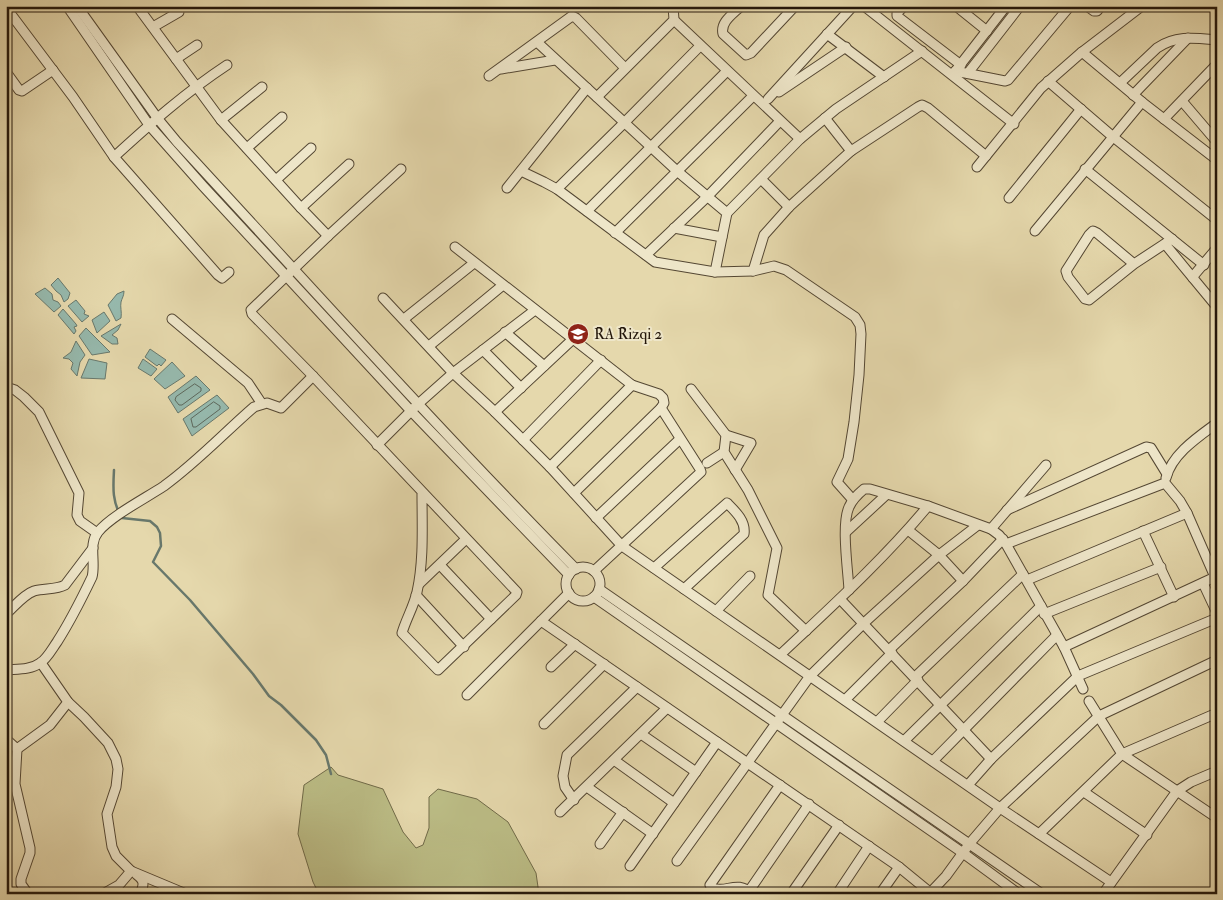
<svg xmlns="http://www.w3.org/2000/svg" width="1223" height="900" viewBox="0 0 1223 900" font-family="'IM FELL Double Pica',serif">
<rect width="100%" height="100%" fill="#e5d8ac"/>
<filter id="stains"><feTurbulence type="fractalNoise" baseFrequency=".004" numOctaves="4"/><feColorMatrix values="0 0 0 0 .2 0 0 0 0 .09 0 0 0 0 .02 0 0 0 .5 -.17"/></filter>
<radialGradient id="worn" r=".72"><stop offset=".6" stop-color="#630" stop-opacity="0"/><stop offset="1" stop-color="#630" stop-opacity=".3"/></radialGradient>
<path fill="#bbbc85" stroke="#706a48" d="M 331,767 L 338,775 L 383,789 L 403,832 L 416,848 L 423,845 L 429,828 L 429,797 L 438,789 L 477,799 L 508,822 L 536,873 L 539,894 L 319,894 L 313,882 L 298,834 L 304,785 Z"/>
<g fill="#96b9ad" stroke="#68786c">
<path d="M 58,278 L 70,293 L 68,299 L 64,302 L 61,295 L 56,291 L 51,285 Z"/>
<path d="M 45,288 L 52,294 L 53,300 L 58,302 L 61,306 L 54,312 L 35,294 Z"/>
<path d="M 124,291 C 124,296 122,298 121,302 C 120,307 122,312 121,318 L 116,321 L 108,305 L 117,294 Z"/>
<path d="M 76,300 L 85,311 L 84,314 L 89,316 L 82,322 L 68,306 Z"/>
<path d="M 63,309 L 76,324 L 77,326 L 74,327 L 76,331 L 74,334 L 58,315 Z"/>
<path d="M 104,312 L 110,321 L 97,333 L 92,320 Z"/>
<path d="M 121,324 L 118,330 L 112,335 L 117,338 L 118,344 L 112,344 L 101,336 Z"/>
<path d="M 86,328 L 110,352 L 92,355 L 79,336 Z"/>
<path d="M 76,341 L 85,355 L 80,362 L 77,376 L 71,369 L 73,363 L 69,359 L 63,358 L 71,352 Z"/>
<path d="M 150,349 L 166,360 L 161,366 L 159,364 L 157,366 L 145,357 Z"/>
<path d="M 89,359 L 107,363 L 105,379 L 81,378 Z"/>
<path d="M 143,359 L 157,369 L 151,376 L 138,368 Z"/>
<path d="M 172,362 L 185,376 L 165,389 L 154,379 Z"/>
<path d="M 196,376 L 210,390 L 178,413 L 168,397 Z"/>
<path d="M 217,395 L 229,408 L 192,436 L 183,419 Z"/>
</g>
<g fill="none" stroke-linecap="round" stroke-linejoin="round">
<g stroke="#5d685c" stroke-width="1">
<path d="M 195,384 L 201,388 L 201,391 L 182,405 L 179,405 L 175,400 L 176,397 Z"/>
<path d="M 214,402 L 220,406 L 220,409 L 196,427 L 193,427 L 191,419 Z"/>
</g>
<path stroke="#68786c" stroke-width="2.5" d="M 114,470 C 113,488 112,502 122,518 L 150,521 L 157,527 L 160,533 L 161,546 L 153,562 L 190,600 L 253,674 L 269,696 L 281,705 L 316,740 L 326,755 L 331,774"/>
<g stroke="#544733" stroke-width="11">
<g id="street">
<path d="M 67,6 L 149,125 L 203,186 L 411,411 L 569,575"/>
<path d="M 77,6 L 158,119 L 177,142 C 309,285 439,430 576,569"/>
<path d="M 137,6 L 221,120 L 301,208 L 328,236"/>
<path d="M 741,6 C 733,14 720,22 723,34 L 746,55 L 751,53 L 795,6"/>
<path d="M 864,6 L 1014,124"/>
<path d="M 904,6 L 897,13 L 897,16 L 961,65"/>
<path d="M 956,6 L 987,31"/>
<path d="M 1087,6 L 1094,11 L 1097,11 L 1101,6"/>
<path d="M 6,12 L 10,13 L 73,97 L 114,157 L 218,275 L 222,278 L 229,272"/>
<path d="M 674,20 L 800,139"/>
<path d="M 153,27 L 179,12"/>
<path d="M 827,34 L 884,77"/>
<path d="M 537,42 L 677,171 L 727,213 L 715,272"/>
<path d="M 1082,52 L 1142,102 L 1217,160"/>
<path d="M 176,59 L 197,45"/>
<path d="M 501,69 L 555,60"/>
<path d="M 957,69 L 1006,6"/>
<path d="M 955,71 L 1005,81 L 1008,80 L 1070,6"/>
<path d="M 6,72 L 19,90 L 22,91 L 53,70"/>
<path d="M 968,73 L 1020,6"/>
<path d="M 489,76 L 572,16 L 576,18 L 625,68"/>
<path d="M 1048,81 L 1112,136 L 1217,220"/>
<path d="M 1120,83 L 1157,48 C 1176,35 1195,38 1217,40"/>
<path d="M 779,92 L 846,47"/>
<path d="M 1133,95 L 1188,38"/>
<path d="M 597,97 L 674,20 L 673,6"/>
<path d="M 768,99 L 853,6"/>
<path d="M 1182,101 L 1217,142"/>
<path d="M 825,118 L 851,151"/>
<path d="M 1164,119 L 1217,64"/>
<path d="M 221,120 L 262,87"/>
<path d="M 247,148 L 282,117"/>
<path d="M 114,157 C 150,124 186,92 227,65"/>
<path d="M 977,167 L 1041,88 L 1082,52 L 1142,6"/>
<path d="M 401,169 L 328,236 L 251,310 L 252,314 L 313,376 L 517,592 L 516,595 L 438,670 L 402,633 C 406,619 414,606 417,592 C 424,560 422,526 422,494"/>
<path d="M 1085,169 L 1204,265"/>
<path d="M 521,171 L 544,182 L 557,189 L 655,262 L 715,272 L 753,271 L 774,266 L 786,270 L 855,317 L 860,325 L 861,334 L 859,375 L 854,422 L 848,459 L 837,482 L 853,500"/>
<path d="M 761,179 L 789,207"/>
<path d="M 276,180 L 311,148"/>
<path d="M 507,188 L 587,88"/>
<path d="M 557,189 L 625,122 L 700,46"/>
<path d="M 1009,198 L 1081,109"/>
<path d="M 301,208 L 349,164"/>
<path d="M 587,211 L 727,71"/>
<path d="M 727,213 L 800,139 L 836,109 L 922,51"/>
<path d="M 674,228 L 722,237"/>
<path d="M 1035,231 L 1142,102"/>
<path d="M 615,233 L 753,96"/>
<path d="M 1165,244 L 1193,278"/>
<path d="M 455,247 L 632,385 L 550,467"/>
<path d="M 1217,248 L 1195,274 L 1193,278 L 1217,307"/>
<path d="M 646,255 L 707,197 L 780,121"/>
<path d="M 1134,264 L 1097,233 L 1093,231 L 1089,235 L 1066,271 L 1068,277 L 1085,299 L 1089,300 L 1134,264 L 1172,239"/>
<path d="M 753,271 L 764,235 L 789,207 L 851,151 L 918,107 L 922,105 L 928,108 L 986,156"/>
<path d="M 383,298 L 453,373 L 495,412 L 550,467 L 622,546 L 1000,808 L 1111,882"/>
<path d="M 172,319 L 248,383 L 262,404"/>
<path d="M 404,319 L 474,263"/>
<path d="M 505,332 L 544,366"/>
<path d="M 429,346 L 503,285"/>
<path d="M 483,350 L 521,388"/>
<path d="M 6,387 L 15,390 L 24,397 L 39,412 L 79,493 L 77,515 L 80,521 L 97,533"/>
<path d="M 691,389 L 726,435 L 724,452 L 748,490 L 777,548 L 768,595 L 806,631"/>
<path d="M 495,412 L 573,339"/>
<path d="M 726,435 L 751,443 L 735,470"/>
<path d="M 523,440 L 601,360"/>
<path d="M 377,445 L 417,405 L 453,373 L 535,310"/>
<path d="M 707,463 L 724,452"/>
<path d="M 1166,478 C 1172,454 1198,437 1217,423"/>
<path d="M 574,493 L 661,408 L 664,403 L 663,398 L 659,394 L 632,385"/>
<path d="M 1007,510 L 1146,447 L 1151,448 L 1167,474"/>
<path d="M 596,518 L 680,439"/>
<path d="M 991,529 L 1046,465"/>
<path d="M 908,530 L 939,555 L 978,525"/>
<path d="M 1143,531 L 1174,597"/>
<path d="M 846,532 L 886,495"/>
<path d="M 1006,544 L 1165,483 L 1180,501 L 1187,513 L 1215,577 L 1064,647"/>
<path d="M 440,565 L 491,619"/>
<circle cx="583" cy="584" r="17"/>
<path d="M 654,568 L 727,503 C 735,511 746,521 744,534 L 684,589"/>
<path d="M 594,571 L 701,472 L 700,469 L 661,408"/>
<path d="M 1027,580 L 1187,513"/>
<path d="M 1203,583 L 1217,613"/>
<path d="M 419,584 L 466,539"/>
<path d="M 599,589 L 1042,894"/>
<path d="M 849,590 C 848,570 841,524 849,507 C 852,500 858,494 864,489 L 870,489 L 928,506 L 991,529 L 999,535 L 1006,544 L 1064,647 L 1083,689"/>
<path d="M 416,595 L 464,647"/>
<path d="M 594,597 L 963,853 L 1019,894"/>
<path d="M 840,599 L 991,759"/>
<path d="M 716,611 L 750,576"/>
<path d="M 6,614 C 15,606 23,595 34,591 C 44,588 56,590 65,585 L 93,548"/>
<path d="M 1044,614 L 1161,567"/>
<path d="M 541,621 L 899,867 L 932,894"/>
<path d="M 889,650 L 963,581 L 1003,539"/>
<path d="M 780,655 C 831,607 883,560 928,506"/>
<path d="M 41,663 L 68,702 L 84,717 L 108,743 L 116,759 L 118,769 L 116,787 L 107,814 L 112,847 L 116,856 L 131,871 L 119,885 L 103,894"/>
<path d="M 551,667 L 575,644"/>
<path d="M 6,670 C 17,669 31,670 40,663 C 47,659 52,649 57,642 C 71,620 81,600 92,577 C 96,563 88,544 98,532 C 111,516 146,498 164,486 C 196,463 224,433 254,407 L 267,403 L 281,408 L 313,376"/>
<path d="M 915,677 L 1023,574"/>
<path d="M 467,695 L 569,593"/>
<path d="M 845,700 L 892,653"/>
<path d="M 1089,701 L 1122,754 L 1217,818"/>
<path d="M 877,722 L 918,680"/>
<path d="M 544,724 L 604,664"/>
<path d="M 641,734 L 696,772"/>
<path d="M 6,739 L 17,749 L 15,784 L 30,848 L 30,853 L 21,879 L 21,884 L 28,894"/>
<path d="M 904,741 L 1041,606"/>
<path d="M 17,749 L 50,725 L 68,702"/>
<path d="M 614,760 L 674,803"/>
<path d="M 933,761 L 1057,635"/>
<path d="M 968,785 L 991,759 L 1078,676 L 1217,618"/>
<path d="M 587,787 L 653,834"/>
<path d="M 1084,792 L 1147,835"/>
<path d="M 574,800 L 565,787 L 563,776 L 567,755 L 637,687"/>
<path d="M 560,812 L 667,708"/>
<path d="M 1039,834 L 1122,754 L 1217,713"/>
<path d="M 600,844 L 623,812"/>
<path d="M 677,861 L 810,676 L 864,623 L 939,555 L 963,581"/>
<path d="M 630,866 L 717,742"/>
<path d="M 131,871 L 186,894"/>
<path d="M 137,875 C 145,881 144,885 140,894"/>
<path d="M 749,891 L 809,804"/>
<path d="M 753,894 C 735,879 728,894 712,888 L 710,885 L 780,785"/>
<path d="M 791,894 L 839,825"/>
<path d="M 837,894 L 869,846"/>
<path d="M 880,894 L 899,867"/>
<path d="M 929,894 L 946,876 L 970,843 L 1000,808 L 1099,716 L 1217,660"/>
<path d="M 1103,894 L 1177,791 L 1191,782 L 1217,771"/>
</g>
</g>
<use href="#street" stroke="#eee6c9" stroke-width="9"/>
</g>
<defs>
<g id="school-disc" transform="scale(1.125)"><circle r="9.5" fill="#8f2418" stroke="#eee6c9"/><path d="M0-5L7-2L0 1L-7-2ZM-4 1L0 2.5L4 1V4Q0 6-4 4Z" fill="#fff"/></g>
</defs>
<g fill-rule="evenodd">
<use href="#school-disc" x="578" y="334"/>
</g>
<g text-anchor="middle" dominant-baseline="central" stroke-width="4" stroke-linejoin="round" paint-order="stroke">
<g font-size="15" fill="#24170b" stroke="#eee6c9" text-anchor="start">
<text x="594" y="334">RA Rizqi 2</text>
</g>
</g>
<rect width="1223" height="900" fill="none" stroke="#e5d8ac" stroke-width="25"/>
<rect x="8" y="8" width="1208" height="885" fill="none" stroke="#24170b" stroke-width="2.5"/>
<rect x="12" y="12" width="1198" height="875" fill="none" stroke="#24170b"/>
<rect width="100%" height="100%" filter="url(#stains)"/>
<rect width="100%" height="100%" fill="url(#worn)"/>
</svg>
